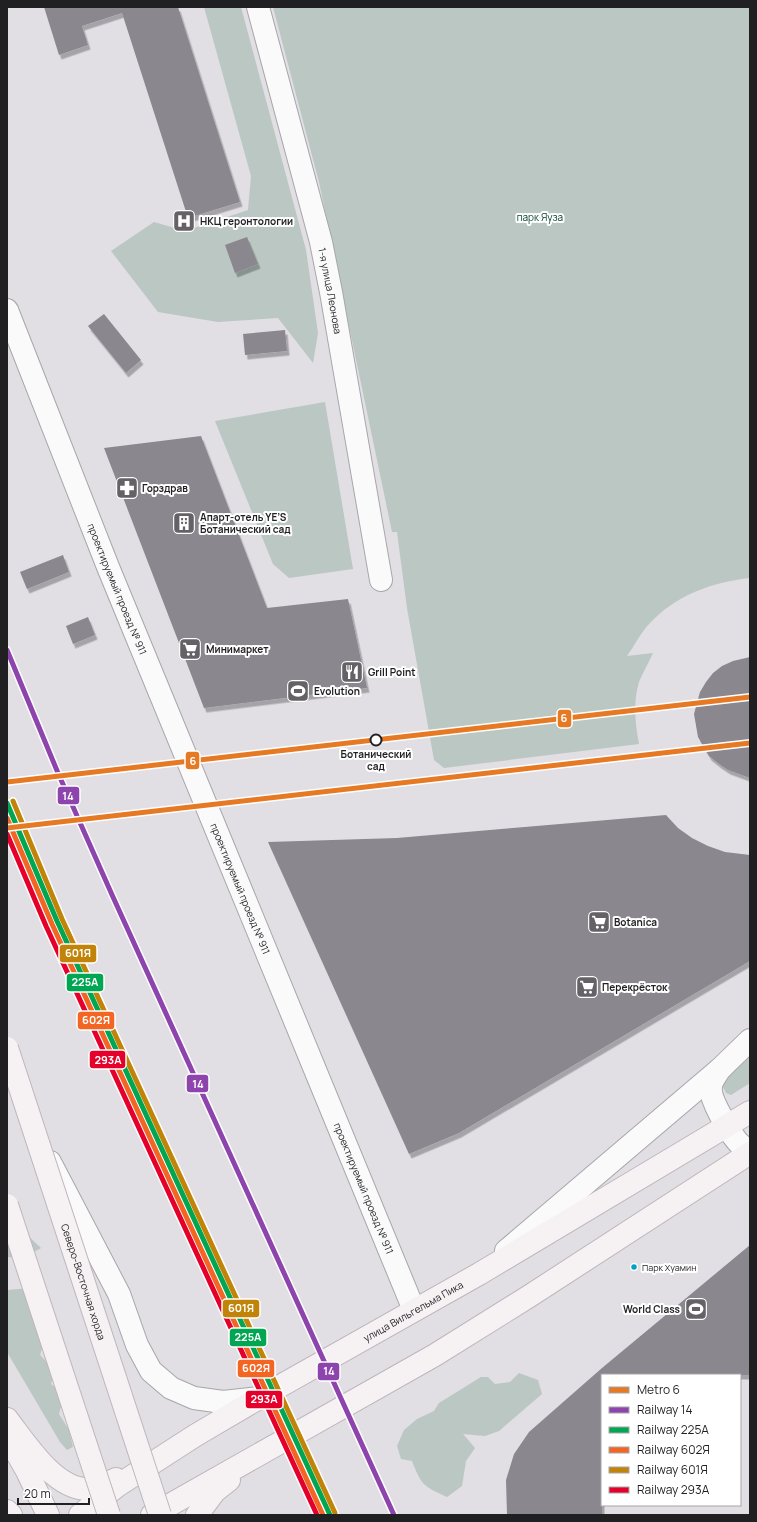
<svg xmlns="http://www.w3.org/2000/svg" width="757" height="1522" viewBox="0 0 757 1522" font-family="Manrope,sans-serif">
<defs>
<filter id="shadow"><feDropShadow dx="2.5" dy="4.5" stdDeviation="0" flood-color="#0004"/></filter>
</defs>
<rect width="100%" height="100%" fill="#e1dee4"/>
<g fill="#bac7c2">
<path d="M 204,7 L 241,7 L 306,250 L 318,333 L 313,363 L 278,318 L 218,322 L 158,312 L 111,251 L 154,222 L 185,231 L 248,210 L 251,176 Z"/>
<path d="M 273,7 L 750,7 L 750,578 C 713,582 676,595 650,623 C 641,632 635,645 627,656 L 653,653 C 649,662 643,672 639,682 C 633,703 635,723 639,744 L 444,768 L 434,760 L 407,608 L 397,532 L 392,532 L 319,182 Z"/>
<path d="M 325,402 L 353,569 L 289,578 L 273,564 L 215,421 Z"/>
<path d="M 750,1057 L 750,1083 L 731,1095 L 726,1093 L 723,1087 L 723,1081 Z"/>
<path d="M 26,1234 L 41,1248 C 29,1255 20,1258 7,1257 L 7,1237 Z"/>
<path d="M 31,1288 L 45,1339 L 40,1355 L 55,1370 L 51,1384 L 64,1395 L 59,1414 L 69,1430 L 73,1447 L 67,1450 L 60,1442 L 7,1352 L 7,1290 Z"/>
<path d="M 519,1373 L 538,1380 L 542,1394 L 499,1431 L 485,1436 L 463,1434 L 475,1448 L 466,1461 L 462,1486 L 447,1497 C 423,1486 422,1486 412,1461 L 401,1459 L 397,1446 L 404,1430 L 417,1419 L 434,1411 L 439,1403 L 481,1377 L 488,1377 L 495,1384 L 510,1382 Z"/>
</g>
<g fill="#8b878f" filter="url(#shadow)">
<path d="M 44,7 L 178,7 L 240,202 L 188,218 L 122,13 L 82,26 L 88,45 L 59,55 Z"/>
<path d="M 247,237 L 258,264 L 235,273 L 225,245 Z"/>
<path d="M 104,314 L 141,360 L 126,373 L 88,326 Z"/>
<path d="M 285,330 L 287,351 L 245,355 L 243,334 Z"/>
<path d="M 201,436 L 267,608 L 348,599 L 367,688 L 204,708 L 104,448 Z"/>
<path d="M 63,555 L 69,572 L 27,589 L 20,572 Z"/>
<path d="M 88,617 L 95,635 L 73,644 L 66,626 Z"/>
<path d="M 750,657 L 750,778 L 728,770 L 719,764 L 709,756 L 698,737 L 694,714 L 700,692 L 706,682 L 713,673 L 722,666 L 733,661 Z"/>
<path d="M 666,815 L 678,828 L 692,838 L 708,846 L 725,852 L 750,855 L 750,961 L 459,1133 L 409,1154 L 268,842 L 397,838 Z"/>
<path d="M 750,1245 L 750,1375 L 602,1375 L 602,1515 L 507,1515 L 506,1480 L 514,1454 L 529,1432 L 602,1368 Z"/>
</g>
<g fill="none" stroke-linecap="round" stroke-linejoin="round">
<g stroke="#a7a6aa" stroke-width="24">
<g id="minor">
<path id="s1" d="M 258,7 L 321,242 L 331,292 L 381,580"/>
<path id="s2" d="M 7,310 L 108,567 L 414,1310"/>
<path d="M 719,1070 C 716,1076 711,1081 711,1087 C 709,1099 729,1131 737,1141 C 740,1145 745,1148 750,1149"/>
<path d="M 50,1162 L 119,1294 L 137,1345 L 151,1371 L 171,1388 L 194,1398 L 223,1402 L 259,1398"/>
<path d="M 506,1251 L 719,1070 L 750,1040"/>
</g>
</g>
<g stroke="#bfb6bc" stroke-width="24">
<g id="major">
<path d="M 7,1419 C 25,1442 54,1489 87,1489 C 96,1489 107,1483 116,1479"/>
<path d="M 7,1436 L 27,1471 L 48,1515"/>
<path d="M 7,1511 L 11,1515"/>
<path id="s3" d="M 80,1515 L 117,1486 L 196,1435 L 259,1398 L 479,1274 L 750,1112"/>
<path d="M 152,1515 L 435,1355 L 528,1297 L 750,1153"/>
<path d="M 197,1515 L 215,1491 L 229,1480"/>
</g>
</g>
<use href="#minor" stroke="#fafafb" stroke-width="22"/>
<use href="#major" stroke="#f6f2f4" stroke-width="22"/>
<g stroke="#bfb6bc" stroke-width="24" stroke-linecap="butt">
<g id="major-bridge">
<path id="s4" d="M 7,1048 L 160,1515"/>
<path d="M 7,1205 L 109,1515"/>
</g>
</g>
<use href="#major-bridge" stroke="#f6f2f4" stroke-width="22"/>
<g stroke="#fff" stroke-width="8">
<path id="rail-1" d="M 7,650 L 58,773 L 113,897 L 394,1515"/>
</g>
<g stroke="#fff" stroke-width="8">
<path id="rail-2" d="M 7,803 L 57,921 L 330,1515"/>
</g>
<g stroke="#fff" stroke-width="8">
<path id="rail-3" d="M 7,818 L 52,924 L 323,1515"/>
</g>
<g stroke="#fff" stroke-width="8">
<path id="rail-4" d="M 13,801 L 62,919 L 335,1513"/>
</g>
<g stroke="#fff" stroke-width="8">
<path id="rail-5" d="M 7,834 L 46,926 L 317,1515"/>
</g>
<use href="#rail-1" stroke="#8e44ad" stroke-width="5"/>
<use href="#rail-2" stroke="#00a651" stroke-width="5"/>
<use href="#rail-3" stroke="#f26522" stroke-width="5"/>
<use href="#rail-4" stroke="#c18408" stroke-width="5"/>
<use href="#rail-5" stroke="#e4002b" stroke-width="5"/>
<g stroke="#fff" stroke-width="8">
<g id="metro-1">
<path d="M 7,782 L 750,697"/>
<path d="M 7,828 L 750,743"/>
</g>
</g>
<use href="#metro-1" stroke="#e67923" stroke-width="5"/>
</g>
<defs>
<g id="hospital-square" transform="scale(1.15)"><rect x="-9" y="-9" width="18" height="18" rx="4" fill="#646266" stroke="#fff"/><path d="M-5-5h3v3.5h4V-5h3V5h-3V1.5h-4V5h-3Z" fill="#fff"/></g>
<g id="pharmacy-square" transform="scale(1.15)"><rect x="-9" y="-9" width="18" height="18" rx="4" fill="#646266" stroke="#fff"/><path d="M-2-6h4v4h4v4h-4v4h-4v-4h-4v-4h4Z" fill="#fff"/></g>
<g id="building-square" transform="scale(1.15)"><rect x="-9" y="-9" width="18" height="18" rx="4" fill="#646266" stroke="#fff"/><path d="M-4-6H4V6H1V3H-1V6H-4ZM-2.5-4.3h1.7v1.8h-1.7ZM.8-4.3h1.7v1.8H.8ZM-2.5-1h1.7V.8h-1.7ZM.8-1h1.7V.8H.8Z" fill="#fff"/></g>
<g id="supermarket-square" transform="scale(1.15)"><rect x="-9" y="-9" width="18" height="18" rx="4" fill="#646266" stroke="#fff"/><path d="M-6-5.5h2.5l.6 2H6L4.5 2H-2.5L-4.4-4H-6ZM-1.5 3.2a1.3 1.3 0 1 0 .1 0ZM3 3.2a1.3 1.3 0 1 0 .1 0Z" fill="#fff"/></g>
<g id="restaurant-square" transform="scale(1.15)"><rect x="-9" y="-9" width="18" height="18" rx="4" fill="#646266" stroke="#fff"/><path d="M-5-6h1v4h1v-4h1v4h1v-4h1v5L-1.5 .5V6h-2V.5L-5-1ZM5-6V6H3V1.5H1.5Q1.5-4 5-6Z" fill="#fff"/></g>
<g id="stadium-square" transform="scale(1.15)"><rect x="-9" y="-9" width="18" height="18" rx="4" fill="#646266" stroke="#fff"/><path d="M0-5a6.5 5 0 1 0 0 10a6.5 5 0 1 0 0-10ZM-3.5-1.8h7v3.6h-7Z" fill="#fff"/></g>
</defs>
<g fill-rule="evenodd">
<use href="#hospital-square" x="184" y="221"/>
<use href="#pharmacy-square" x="127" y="488"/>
<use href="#building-square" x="184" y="523"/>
<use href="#supermarket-square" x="190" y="649"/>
<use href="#restaurant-square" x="352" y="672"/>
<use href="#stadium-square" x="298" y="691"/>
<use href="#supermarket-square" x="599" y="922"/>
<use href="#supermarket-square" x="587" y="987"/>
<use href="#stadium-square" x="696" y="1309"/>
</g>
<circle fill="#fff" stroke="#201f22" stroke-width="2" cx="376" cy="740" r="5.5"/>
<circle fill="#02a2c5" stroke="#fff" stroke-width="1.5" cx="634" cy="1267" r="3.5"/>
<g text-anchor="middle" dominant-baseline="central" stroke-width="4" stroke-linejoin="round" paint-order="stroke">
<g font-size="9" fill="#201f22" stroke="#fff" text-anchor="start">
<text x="642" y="1267">Парк Хуамин</text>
</g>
<g font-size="10" fill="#053e29" stroke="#fff">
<text x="540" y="217">парк Яуза</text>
</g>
<g font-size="10" font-weight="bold" fill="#201f22" stroke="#fff" text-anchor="start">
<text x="200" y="221">НКЦ геронтологии</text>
<text x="142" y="488">Горздрав</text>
<text x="200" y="517">Апарт-отель YE’S<tspan x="200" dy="12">Ботанический сад</tspan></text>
<text x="206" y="649">Минимаркет</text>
<text x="368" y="672">Grill Point</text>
<text x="314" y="691">Evolution</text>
<text x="614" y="922">Botanica</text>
<text x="602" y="987">Перекрёсток</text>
<text x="680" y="1309" text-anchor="end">World Class</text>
</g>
<g font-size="10" fill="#201f22" stroke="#fff">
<text stroke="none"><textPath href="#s1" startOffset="293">1-я улица Леонова</textPath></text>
<text stroke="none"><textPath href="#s2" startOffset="300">проектируемый проезд № 911</textPath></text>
<text stroke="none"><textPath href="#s2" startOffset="624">проектируемый проезд № 911</textPath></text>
<text stroke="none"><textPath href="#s2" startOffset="948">проектируемый проезд № 911</textPath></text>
<text stroke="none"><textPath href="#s4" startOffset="246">Северо-Восточная хорда</textPath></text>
<text stroke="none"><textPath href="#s3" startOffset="391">улица Вильгельма Пика</textPath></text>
</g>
<g font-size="10" font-weight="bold" fill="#201f22" stroke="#fff">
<text x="376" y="754">Ботанический<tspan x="376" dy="12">сад</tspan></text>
</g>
</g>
<g stroke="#fff" stroke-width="1.5">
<rect x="557" y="709" width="15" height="19" rx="4" fill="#e67923"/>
<rect x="185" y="751" width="15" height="19" rx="4" fill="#e67923"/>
<rect x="57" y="786" width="23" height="19" rx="4" fill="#8e44ad"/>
<rect x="59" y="944" width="38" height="19" rx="4" fill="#c18408"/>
<rect x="66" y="973" width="38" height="19" rx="4" fill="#00a651"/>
<rect x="77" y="1011" width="38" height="19" rx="4" fill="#f26522"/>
<rect x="89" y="1050" width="37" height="19" rx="4" fill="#e4002b"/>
<rect x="186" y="1074" width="23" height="19" rx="4" fill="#8e44ad"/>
<rect x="222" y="1299" width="38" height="19" rx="4" fill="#c18408"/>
<rect x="229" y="1328" width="38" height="19" rx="4" fill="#00a651"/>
<rect x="237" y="1359" width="38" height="19" rx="4" fill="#f26522"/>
<rect x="317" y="1362" width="23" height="19" rx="4" fill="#8e44ad"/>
<rect x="245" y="1390" width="38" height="19" rx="4" fill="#e4002b"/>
</g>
<g font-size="11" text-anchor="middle" font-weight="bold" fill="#fff">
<text x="564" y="722">6</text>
<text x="193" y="765">6</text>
<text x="68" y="800">14</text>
<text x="78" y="957">601Я</text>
<text x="85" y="986">225А</text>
<text x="96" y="1024">602Я</text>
<text x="108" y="1064">293А</text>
<text x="198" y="1088">14</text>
<text x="241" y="1312">601Я</text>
<text x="248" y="1341">225А</text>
<text x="256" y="1372">602Я</text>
<text x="329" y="1375">14</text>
<text x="264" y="1403">293А</text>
</g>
<rect width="757" height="1522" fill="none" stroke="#201f22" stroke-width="16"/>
<rect x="601" y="1374" width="140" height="132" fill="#ffffff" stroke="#a6a5a7"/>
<rect x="609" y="1387" width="20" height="6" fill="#e67923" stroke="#a6a5a7"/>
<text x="637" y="1394" font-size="12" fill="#201f22">Metro 6</text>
<rect x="609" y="1407" width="20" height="6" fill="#8e44ad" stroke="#a6a5a7"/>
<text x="637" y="1414" font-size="12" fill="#201f22">Railway 14</text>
<rect x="609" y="1427" width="20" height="6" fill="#00a651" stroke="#a6a5a7"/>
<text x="637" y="1434" font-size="12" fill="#201f22">Railway 225А</text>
<rect x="609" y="1447" width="20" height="6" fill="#f26522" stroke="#a6a5a7"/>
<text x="637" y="1454" font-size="12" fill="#201f22">Railway 602Я</text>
<rect x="609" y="1467" width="20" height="6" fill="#c18408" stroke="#a6a5a7"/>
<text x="637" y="1474" font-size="12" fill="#201f22">Railway 601Я</text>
<rect x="609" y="1487" width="20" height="6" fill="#e4002b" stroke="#a6a5a7"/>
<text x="637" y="1494" font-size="12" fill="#201f22">Railway 293А</text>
<path d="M18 1498v6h71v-6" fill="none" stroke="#201f22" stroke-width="2"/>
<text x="24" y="1498" font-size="12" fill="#201f22" stroke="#ffffff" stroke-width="3" paint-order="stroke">20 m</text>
</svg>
